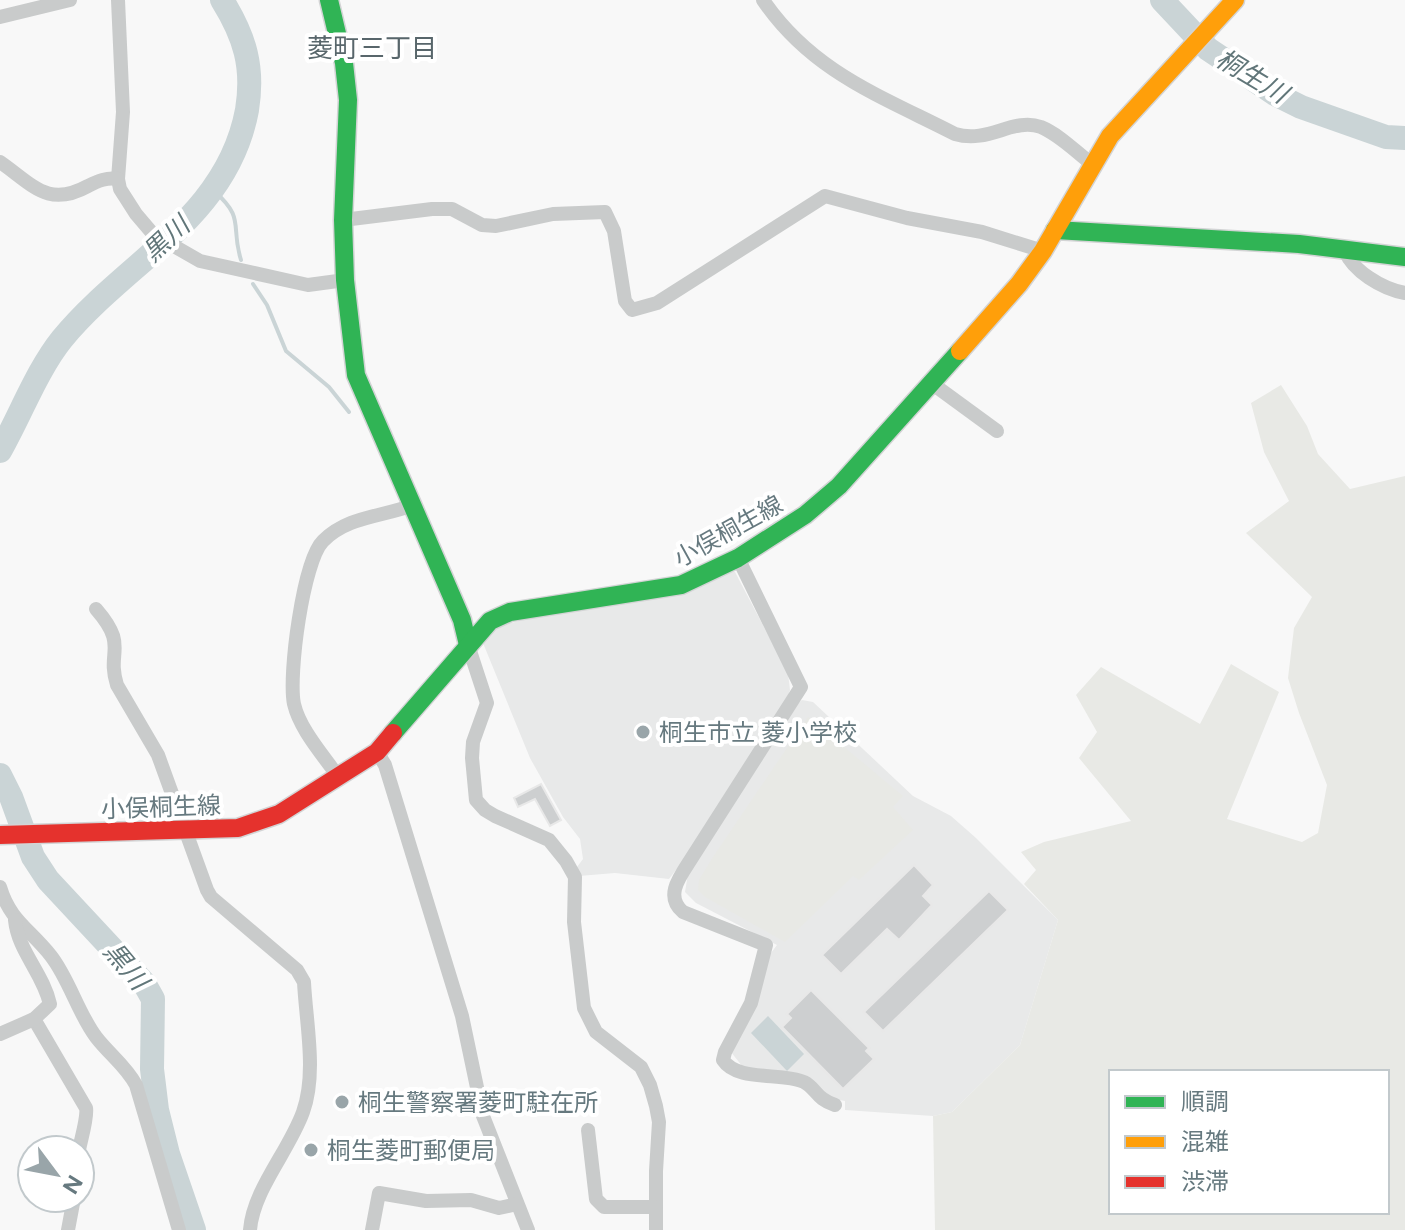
<svg xmlns="http://www.w3.org/2000/svg" width="1405" height="1230" viewBox="0 0 1405 1230" font-family="Figtree,'Noto Sans JP',sans-serif">
<rect width="100%" height="100%" fill="#f8f8f8"/>
<g fill="#e8e9e9">
<path d="M 727,570 L 735,572 L 788,673 L 790,690 L 787,699 L 692,849 L 669,879 L 615,873 L 579,876 L 577,867 L 583,859 L 580,839 L 563,817 L 530,758 L 483,643 L 495,629 L 511,623 Z"/>
<path d="M 802,700 L 813,702 L 913,796 L 951,816 L 976,838 L 1058,920 L 1020,1045 L 952,1112 L 933,1116 L 845,1110 L 845,1101 L 828,1098 L 742,1066 L 731,1052 L 758,998 L 768,957 L 777,945 L 696,903 L 685,892 L 688,874 L 797,704 Z"/>
</g>
<g fill="#e8e9e5" fill-rule="evenodd">
<path d="M 1281,385 L 1307,426 L 1318,454 L 1350,489 L 1405,476 L 1405,1230 L 935,1230 L 933,1116 L 952,1112 L 1020,1045 L 1058,920 L 1024,884 L 1036,870 L 1021,852 L 1044,842 L 1131,821 L 1079,758 L 1097,732 L 1076,695 L 1101,667 L 1200,724 L 1231,664 L 1279,692 L 1227,819 L 1302,842 L 1318,833 L 1327,785 L 1299,713 L 1288,678 L 1294,628 L 1312,597 L 1246,533 L 1289,501 L 1264,452 L 1251,403 ZM 1111,1072 L 1387,1072 L 1387,1212 L 1111,1212 Z"/>
<path d="M 808,717 L 903,796 L 893,807 L 913,830 L 859,880 L 853,876 L 785,942 L 705,897 L 698,890 L 699,880 L 713,857 Z"/>
</g>
<path fill="#cad4d6" d="M 768,1016 L 804,1054 L 787,1071 L 751,1033 Z"/>
<g fill="none" stroke-linecap="round" stroke-linejoin="round">
<g stroke="#cad4d6" stroke-width="4">
<path d="M 214,191 C 246,219 230,225 241,260"/>
<path d="M 253,284 L 267,305 L 286,351 L 329,387 L 349,412"/>
</g>
<g stroke="#cad4d6" stroke-width="24">
<path d="M 1162,0 L 1208,49 L 1275,94 L 1301,107 L 1386,137 L 1405,138"/>
<path d="M 0,451 C 20,416 37,370 62,339 C 126,261 227,218 247,110 C 254,67 245,37 222,0"/>
<path d="M 0,775 L 11,797 L 33,857 L 48,880 L 144,983 L 153,999 L 152,1069 L 157,1110 L 168,1154 L 194,1230"/>
</g>
</g>
<g fill="#cdcfd0" stroke="#e8e8e8" stroke-width="2">
<path d="M 541,784 L 561,820 L 550,826 L 535,799 L 518,807 L 514,798 Z"/>
<path d="M 914,865 L 933,885 L 923,896 L 932,905 L 899,940 L 887,929 L 841,974 L 822,955 Z"/>
<path d="M 989,891 L 1008,910 L 883,1031 L 864,1012 Z"/>
<path d="M 811,990 L 869,1048 L 866,1051 L 874,1059 L 843,1089 L 782,1027 L 791,1018 L 787,1014 Z"/>
</g>
<g fill="none" stroke-linecap="round" stroke-linejoin="round">
<g stroke="#d3d4d5" stroke-width="21">
<g id="fast">
<path d="M 329,0 L 344,63 L 348,100 L 343,220 L 345,280 L 356,375 L 462,620 L 468,645"/>
<path d="M 1055,230 L 1299,244 L 1405,257"/>
<path d="M 393,733 L 490,621 L 510,612 L 681,585 L 738,558 L 805,515 L 839,486 L 960,351"/>
</g>
</g>
<g stroke="#d3d4d5" stroke-width="21">
<path id="slow" d="M 960,351 L 1019,284 L 1043,251 L 1110,136 L 1235,0"/>
</g>
<g stroke="#d3d4d5" stroke-width="21">
<path id="jam" d="M 0,835 L 238,828 L 279,814 L 377,752 L 393,733"/>
</g>
<g stroke="#c9cbcb" stroke-width="14">
<path d="M 118,0 L 123,112 L 118,179 L 120,189 L 136,214 L 153,234 L 200,261 L 308,285 L 345,280"/>
<path d="M 763,0 C 812,72 881,96 955,134 C 989,144 1013,117 1041,127 C 1060,135 1076,152 1092,164"/>
<path d="M 0,17 L 70,0"/>
<path d="M 0,162 C 33,185 48,208 88,186 C 98,181 107,177 118,179"/>
<path d="M 343,220 L 432,209 L 452,209 L 482,225 L 496,226 L 553,214 L 605,212 L 614,231 L 625,301 L 632,310 L 657,303 L 825,196 L 907,218 L 982,232 L 1043,251"/>
<path d="M 1344,248 C 1351,271 1383,289 1405,293"/>
<path d="M 930,382 L 997,431"/>
<path d="M 738,558 L 801,687 L 693,856 C 682,874 663,895 683,912 L 766,945 L 751,1003 L 725,1052 L 723,1060 C 737,1082 782,1072 804,1082 C 816,1088 816,1099 835,1105"/>
<path d="M 96,609 C 129,647 106,650 117,685 L 158,755 L 207,890 L 211,897 L 297,970 L 304,982 C 306,1023 317,1073 303,1112 C 289,1151 253,1190 250,1230"/>
<path d="M 468,645 L 487,703 L 473,742 L 472,758 L 476,800 L 485,810 L 495,816 L 549,840 L 566,861 L 575,877 L 574,922 L 584,1008 L 596,1032 L 641,1067 L 650,1085 L 656,1106 L 659,1122 L 656,1171 L 656,1230"/>
<path d="M 377,752 L 385,765 L 462,1016 L 483,1116 L 528,1230"/>
<path d="M 339,778 C 324,756 300,730 294,704 C 288,676 303,561 323,541 C 348,516 382,517 413,505"/>
<path d="M 0,887 C 10,921 30,929 51,956 C 69,979 78,1013 96,1037 C 109,1054 126,1066 136,1085 L 179,1230"/>
<path d="M 34,1019 L 86,1108 C 88,1116 81,1139 79,1150"/>
<path d="M 0,1034 L 34,1019 L 50,1004 C 43,973 18,951 15,920"/>
<path d="M 588,1130 L 596,1199 L 604,1207 L 656,1207"/>
<path d="M 68,1230 L 74,1198"/>
<path d="M 372,1230 L 379,1193 L 426,1201 L 471,1200 L 499,1208 L 517,1204"/>
</g>
<use href="#fast" stroke="#30b455" stroke-width="18"/>
<use href="#slow" stroke="#ff9f0a" stroke-width="18"/>
<use href="#jam" stroke="#e5322d" stroke-width="18"/>
</g>
<g fill="#99a5a9" stroke="#fff" stroke-width="3">
<circle cx="643" cy="732" r="8"/>
<circle cx="342" cy="1102" r="8"/>
<circle cx="311" cy="1150" r="8"/>
</g>
<g text-anchor="middle" dominant-baseline="central" stroke-width="8" stroke-linejoin="round" paint-order="stroke">
<g font-size="24" fill="#66797f" stroke="#fff">
<text transform="translate(728 531) rotate(-29)">小俣桐生線</text>
<text transform="translate(161 807) rotate(-2)">小俣桐生線</text>
</g>
<g font-size="24" fill="#66797f" stroke="#fff" text-anchor="start">
<text x="659" y="732">桐生市立 菱小学校</text>
<text x="358" y="1102">桐生警察署菱町駐在所</text>
<text x="327" y="1150">桐生菱町郵便局</text>
</g>
<g font-size="26" fill="#58666b" stroke="#fff">
<text x="372" y="48">菱町三丁目</text>
</g>
<g font-size="26" font-style="italic" fill="#617679" stroke="#fff">
<text transform="translate(1252 76) rotate(31)">桐生川</text>
<text transform="translate(166 239) rotate(-43)">黒川</text>
<text transform="translate(126 966) rotate(50)">黒川</text>
</g>
</g>
<rect x="1109" y="1070" width="280" height="144" fill="#ffffff" stroke="#c2c9cc" stroke-width="2"/>
<rect x="1125" y="1096" width="40" height="12" fill="#30b455" stroke="#c2c9cc" stroke-width="2"/>
<text x="1181" y="1110" font-size="24" fill="#66797f">順調</text>
<rect x="1125" y="1136" width="40" height="12" fill="#ff9f0a" stroke="#c2c9cc" stroke-width="2"/>
<text x="1181" y="1150" font-size="24" fill="#66797f">混雑</text>
<rect x="1125" y="1176" width="40" height="12" fill="#e5322d" stroke="#c2c9cc" stroke-width="2"/>
<text x="1181" y="1190" font-size="24" fill="#66797f">渋滞</text>
<g transform="translate(56 1174) rotate(122)"><circle r="38" fill="#ffffff" stroke="#c2c9cc" stroke-width="2"/>
<path d="M0-6L14 30L0 20L-14 30Z" fill="#99a5a9"/>
<text y="-12" font-size="22" font-weight="bold" text-anchor="middle" fill="#66797f">N</text>
</g>
</svg>
